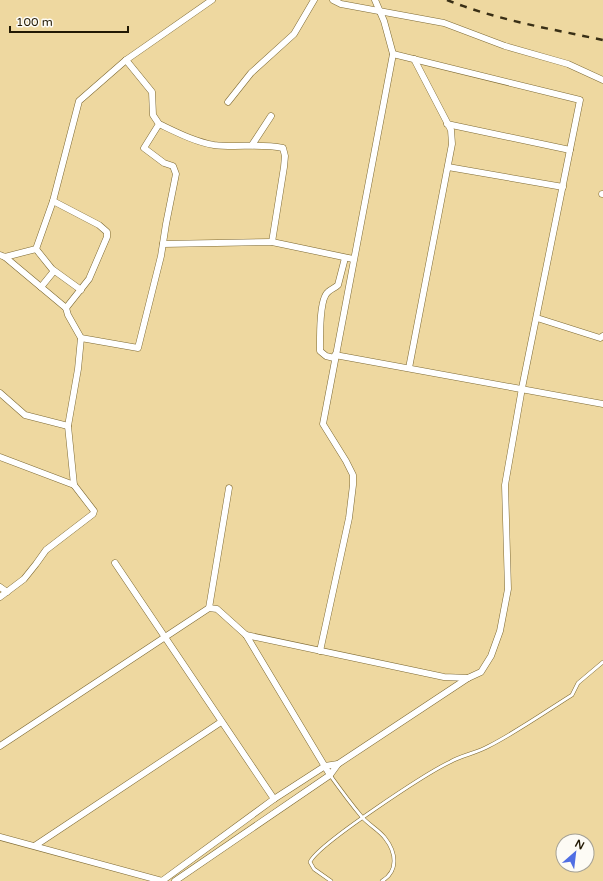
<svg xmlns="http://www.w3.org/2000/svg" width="603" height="881" viewBox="0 0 603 881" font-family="'Varela Round',sans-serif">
<rect width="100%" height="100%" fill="#eed8a0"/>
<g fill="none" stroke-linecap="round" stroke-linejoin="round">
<g stroke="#7e6a34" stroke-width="4">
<g id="service">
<path d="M 330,775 C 340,789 351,804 362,817 C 369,825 379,830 385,838 C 396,852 399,871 382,881"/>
<path d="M 331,881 L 314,869 L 310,862 C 318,844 427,773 450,762 C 462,755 477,753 489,746 C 518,731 545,712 572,695 L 578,683 L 603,662"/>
</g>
</g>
<g stroke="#7e6a34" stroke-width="7">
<g id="minor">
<path d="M 333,0 L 341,4 L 444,23 L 505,46 L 568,64 L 603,80"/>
<path d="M 228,102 L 251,73 L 294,34 L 314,0"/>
<path d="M 159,124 C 176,132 195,142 214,145 C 237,148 260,143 283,148 L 285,156 L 284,167 L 272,242"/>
<path d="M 447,124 L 570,150"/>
<path d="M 252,145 L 271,116"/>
<path d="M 448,167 L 563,187"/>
<path d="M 602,194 L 603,194"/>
<path d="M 53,201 L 99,225 L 107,232 L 107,237 L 89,279 L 66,308"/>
<path d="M 163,244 L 272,242 L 353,259"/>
<path d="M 36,249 L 52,269 L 81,290"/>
<path d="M 0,255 L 5,257 L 36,249 L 53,201 L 79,101 L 126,60 L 212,0"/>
<path d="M 41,287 L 54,271"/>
<path d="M 537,318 L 600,338 L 603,336"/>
<path d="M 81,338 L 138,348 L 161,256 L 166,224 L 176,174 L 173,166 L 164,163 L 144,148 L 159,124 L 153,115 L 152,92 L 126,60"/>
<path d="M 335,355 L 603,404"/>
<path d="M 334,358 L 326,356 L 320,351 C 320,339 319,299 328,292 C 331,289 335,288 338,285 L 345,258"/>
<path d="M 409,368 L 452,144 L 451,130 L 414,59"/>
<path d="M 0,393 L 25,415 L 68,426"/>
<path d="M 0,457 L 74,485"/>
<path d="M 115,563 L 274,799"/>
<path d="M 0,587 L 7,592"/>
<path d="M 0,597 L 24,579 L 36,564 L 46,550 L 93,514 L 94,511 L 74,485 L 68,426 L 78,369 L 81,338 L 68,315 L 66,308 L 5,257"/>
<path d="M 209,608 L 229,488"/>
<path d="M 246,635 L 444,677 L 468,678 L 481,672 L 491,656 L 500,631 L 508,589 L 505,485 L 522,388 L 580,100 L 393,54"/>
<path d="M 320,651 L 349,518 L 353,485 L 353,475 L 346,461 L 323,424 L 393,54 L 384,21 L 375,0"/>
<path d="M 0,746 L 209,608 L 217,609 L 246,635 L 330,775"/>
<path d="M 0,837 L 162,881"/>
<path d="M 36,845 L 221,722"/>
<path d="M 162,881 L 274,799 L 325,766 L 338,764"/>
<path d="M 175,881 L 330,775 L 338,764 L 468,678"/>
</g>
</g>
<use href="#service" stroke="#fff" stroke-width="3"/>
<use href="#minor" stroke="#fff" stroke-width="6"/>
<path stroke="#392f16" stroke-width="2.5" stroke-dasharray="7 7" stroke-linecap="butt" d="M 447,0 C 497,20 551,29 603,40"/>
</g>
<g transform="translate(575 853) rotate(28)"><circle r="19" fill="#fdfbf5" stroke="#a5a195"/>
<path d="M0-3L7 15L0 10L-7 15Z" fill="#506ee3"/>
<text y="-6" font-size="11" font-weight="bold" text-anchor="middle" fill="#221904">N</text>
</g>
<path d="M10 26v6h118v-6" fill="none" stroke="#221904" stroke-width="2"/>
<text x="16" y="26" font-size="12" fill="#221904" stroke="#fdfbf5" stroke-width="3" paint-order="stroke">100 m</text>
</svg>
